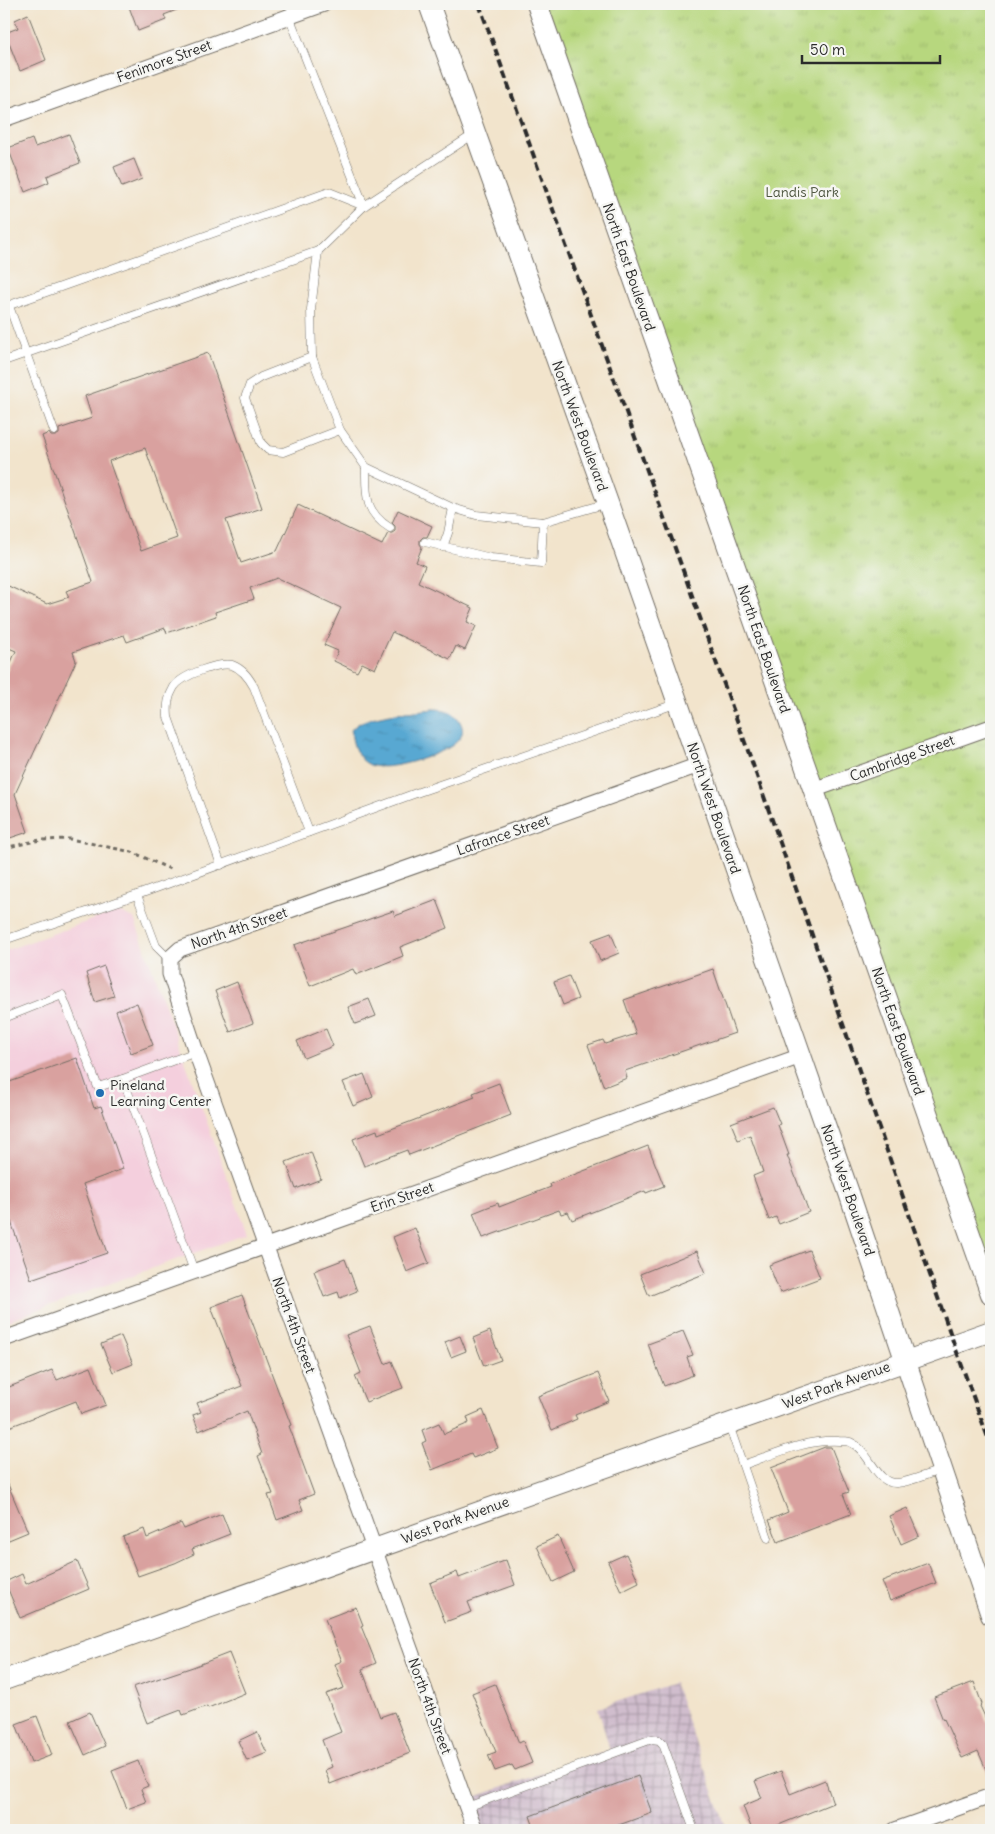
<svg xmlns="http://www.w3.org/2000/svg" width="995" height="1834" viewBox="0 0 995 1834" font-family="Delius,sans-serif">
<defs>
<pattern id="industrial-grid" width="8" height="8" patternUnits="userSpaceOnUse" patternTransform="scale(1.25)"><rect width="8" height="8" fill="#d0bdcd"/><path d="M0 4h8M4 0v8" fill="none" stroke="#a99aa7"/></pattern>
<pattern id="park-tufts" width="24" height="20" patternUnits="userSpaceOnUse" patternTransform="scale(1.25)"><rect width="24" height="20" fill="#b7d77e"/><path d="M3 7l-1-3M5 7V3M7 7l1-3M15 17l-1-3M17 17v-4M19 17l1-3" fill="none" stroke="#9eb96d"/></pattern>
<pattern id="water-ripples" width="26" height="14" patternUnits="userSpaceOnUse" patternTransform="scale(1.25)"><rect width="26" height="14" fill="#58a8d2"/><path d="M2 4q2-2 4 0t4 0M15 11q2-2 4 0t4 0" fill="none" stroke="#4989ab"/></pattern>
</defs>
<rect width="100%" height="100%" fill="#f6f6f2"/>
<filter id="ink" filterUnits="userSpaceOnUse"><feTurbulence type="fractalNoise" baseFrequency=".02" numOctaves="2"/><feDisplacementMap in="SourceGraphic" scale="10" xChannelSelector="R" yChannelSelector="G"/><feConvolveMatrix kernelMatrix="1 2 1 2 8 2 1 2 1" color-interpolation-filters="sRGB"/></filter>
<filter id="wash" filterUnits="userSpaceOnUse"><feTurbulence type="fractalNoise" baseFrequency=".0096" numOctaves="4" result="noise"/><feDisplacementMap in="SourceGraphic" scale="20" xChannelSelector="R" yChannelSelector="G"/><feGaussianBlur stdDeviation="1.12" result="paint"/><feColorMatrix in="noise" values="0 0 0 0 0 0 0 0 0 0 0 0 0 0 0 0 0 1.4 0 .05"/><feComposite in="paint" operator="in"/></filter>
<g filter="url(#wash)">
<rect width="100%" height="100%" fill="#f2e4cc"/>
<path fill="#f4cfdd" d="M 117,911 L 134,918 L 247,1234 L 4,1322 L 4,951 Z"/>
<path fill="url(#industrial-grid)" d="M 674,1683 L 727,1830 L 473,1830 L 463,1801 L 610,1750 L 598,1708 Z"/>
<path fill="url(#park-tufts)" stroke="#718154" d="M 537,4 L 991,4 L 991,1294 Z"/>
<path fill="url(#water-ripples)" stroke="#426a7e" d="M 433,709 C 438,709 444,709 448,711 C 458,714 467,729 460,738 C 457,742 452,746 448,748 C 432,757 388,772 370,765 C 356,759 352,743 351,730 C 364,713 412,712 433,709 Z"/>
<g id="blocks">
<g fill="#d9a19f" fill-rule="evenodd">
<path d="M 128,4 L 189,4 L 189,5 L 164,15 L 166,20 L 138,31 Z"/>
<path d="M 28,14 L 46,60 L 20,71 L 5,33 L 18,28 L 15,20 Z"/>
<path d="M 69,134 L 80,163 L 47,176 L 49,182 L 25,192 L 8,148 L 32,139 L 35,147 Z"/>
<path d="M 134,159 L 142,179 L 122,187 L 114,167 Z"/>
<path d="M 208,353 L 262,508 L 226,520 L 241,563 L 277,551 L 298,505 L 382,545 L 388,533 L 392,533 L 395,531 L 395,526 L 392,523 L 398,510 L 432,526 L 427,537 L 423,537 L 420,540 L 420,544 L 422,547 L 416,562 L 425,566 L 418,582 L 473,608 L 467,622 L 476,626 L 465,650 L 456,646 L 450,659 L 392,632 L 375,669 L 362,663 L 357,672 L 334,661 L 338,651 L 324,645 L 341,608 L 277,578 L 250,588 L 254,599 L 215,612 L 216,616 L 167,633 L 165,628 L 127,642 L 124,635 L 73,652 L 76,661 L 15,794 L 28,832 L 4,840 L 4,678 L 16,651 L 4,646 L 4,584 L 47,604 L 69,597 L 66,591 L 93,582 L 42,436 L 49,433 L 51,436 L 55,436 L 59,434 L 59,429 L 92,418 L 85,396 ZM 145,448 L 177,538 L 141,551 L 109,461 Z"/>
<path d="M 437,900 L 448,928 L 400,947 L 403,956 L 356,975 L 353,969 L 310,986 L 294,945 L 393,911 L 395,916 Z"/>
<path d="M 611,933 L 619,953 L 600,961 L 592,940 Z"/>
<path d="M 104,966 L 114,996 L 95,1002 L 86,973 Z"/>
<path d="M 713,969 L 735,1033 L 625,1071 L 627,1078 L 604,1087 L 588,1045 L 603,1040 L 605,1044 L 636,1034 L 624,1000 Z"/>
<path d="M 569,976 L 578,999 L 563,1005 L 554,982 Z"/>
<path d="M 237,982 L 253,1023 L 230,1032 L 215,991 Z"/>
<path d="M 369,999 L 376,1016 L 355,1024 L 348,1007 Z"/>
<path d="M 137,1003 L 153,1045 L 131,1053 L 116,1011 Z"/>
<path d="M 326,1029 L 333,1046 L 304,1058 L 297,1041 Z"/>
<path d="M 77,1058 L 94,1108 L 101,1106 L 123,1169 L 83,1184 L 107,1253 L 31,1279 L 10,1219 L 4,1221 L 4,1084 Z"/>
<path d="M 364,1074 L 373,1097 L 353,1106 L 343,1082 Z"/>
<path d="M 499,1083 L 511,1115 L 409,1155 L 407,1150 L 364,1166 L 353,1139 L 377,1130 L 378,1134 L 475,1097 L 473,1093 Z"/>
<path d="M 773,1107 L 780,1124 L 778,1125 L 789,1155 L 787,1155 L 809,1212 L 779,1224 L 776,1217 L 769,1220 L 753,1176 L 763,1172 L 750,1135 L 738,1140 L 731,1123 Z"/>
<path d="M 648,1146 L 664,1186 L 646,1193 L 645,1191 L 572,1220 L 568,1212 L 561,1214 L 559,1210 L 483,1238 L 473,1213 L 498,1203 L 499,1207 L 551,1187 L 550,1184 Z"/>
<path d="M 311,1152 L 321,1179 L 296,1189 L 286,1162 Z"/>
<path d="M 415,1228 L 429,1263 L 407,1272 L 393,1237 Z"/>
<path d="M 809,1250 L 820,1278 L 780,1293 L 769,1265 Z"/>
<path d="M 697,1251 L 706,1273 L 649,1296 L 640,1274 Z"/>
<path d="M 345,1259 L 357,1291 L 340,1298 L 338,1292 L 324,1297 L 314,1271 Z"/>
<path d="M 242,1295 L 291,1425 L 289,1426 L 314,1494 L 299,1500 L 303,1510 L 277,1520 L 268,1495 L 273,1494 L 258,1456 L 262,1454 L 247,1411 L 199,1431 L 193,1415 L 201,1412 L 197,1403 L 242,1386 L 211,1307 Z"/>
<path d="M 370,1326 L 385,1364 L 392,1361 L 403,1388 L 366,1402 L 355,1376 L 361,1373 L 346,1335 Z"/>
<path d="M 490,1331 L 501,1360 L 484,1366 L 473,1338 Z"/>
<path d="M 683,1331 L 693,1355 L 687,1357 L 693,1375 L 664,1386 L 648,1344 Z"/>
<path d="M 121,1336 L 133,1364 L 113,1372 L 101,1344 Z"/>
<path d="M 460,1336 L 466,1351 L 451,1357 L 445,1342 Z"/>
<path d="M 91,1367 L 106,1405 L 81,1414 L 76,1401 L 4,1429 L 4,1389 L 52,1370 L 57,1380 Z"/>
<path d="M 598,1373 L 609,1401 L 575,1415 L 577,1419 L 552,1430 L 538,1396 Z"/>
<path d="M 483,1410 L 498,1448 L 473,1458 L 471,1454 L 432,1470 L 422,1443 L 426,1441 L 422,1430 L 439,1423 L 444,1434 L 469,1423 L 467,1417 Z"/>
<path d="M 825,1447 L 831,1447 L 849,1492 L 843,1494 L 851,1514 L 778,1542 L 769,1520 L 788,1512 L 771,1468 Z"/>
<path d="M 4,1475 L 28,1532 L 4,1542 Z"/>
<path d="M 907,1508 L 919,1536 L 901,1544 L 889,1516 Z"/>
<path d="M 222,1514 L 230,1534 L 192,1549 L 194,1554 L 175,1563 L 138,1576 L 123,1537 L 144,1529 L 147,1538 L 181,1523 L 184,1529 Z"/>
<path d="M 558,1536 L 574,1572 L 553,1582 L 537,1546 Z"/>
<path d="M 626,1554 L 639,1582 L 621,1591 L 608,1562 Z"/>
<path d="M 506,1560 L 515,1585 L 468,1602 L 472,1612 L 445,1622 L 430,1583 L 457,1572 L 459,1578 Z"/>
<path d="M 77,1561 L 89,1589 L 20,1618 L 5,1582 L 22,1574 L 26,1584 Z"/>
<path d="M 928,1563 L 936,1583 L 890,1601 L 882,1581 Z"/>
<path d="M 356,1607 L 363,1625 L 361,1626 L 376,1663 L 362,1669 L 380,1717 L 394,1712 L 410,1753 L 330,1784 L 325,1770 L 332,1767 L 322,1740 L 341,1732 L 326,1694 L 344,1688 L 335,1664 L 342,1661 L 325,1619 Z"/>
<path d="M 229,1653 L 245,1693 L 208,1708 L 207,1706 L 183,1715 L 181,1710 L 147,1723 L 133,1687 L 193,1667 Z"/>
<path d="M 974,1682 L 982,1704 L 980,1706 L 991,1730 L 991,1781 L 978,1751 L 962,1758 L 944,1719 L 943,1720 L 934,1697 Z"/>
<path d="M 495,1684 L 519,1743 L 523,1741 L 532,1763 L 515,1770 L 512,1765 L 495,1771 L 488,1755 L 496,1752 L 472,1693 Z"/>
<path d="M 90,1712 L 105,1746 L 85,1755 L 70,1721 Z"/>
<path d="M 37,1716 L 52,1755 L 31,1763 L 16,1724 Z"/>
<path d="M 257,1732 L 267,1753 L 247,1761 L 238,1741 Z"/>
<path d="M 138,1761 L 148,1786 L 141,1789 L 146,1802 L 127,1809 L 112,1771 Z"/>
<path d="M 781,1771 L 790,1794 L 825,1780 L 833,1803 L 766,1830 L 752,1830 L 743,1806 L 762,1798 L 755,1781 Z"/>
<path d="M 638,1776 L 652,1813 L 605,1830 L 535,1830 L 530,1816 Z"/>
</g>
</g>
</g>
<g filter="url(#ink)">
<use href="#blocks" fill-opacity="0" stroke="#716c63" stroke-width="1"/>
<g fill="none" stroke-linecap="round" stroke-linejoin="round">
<g stroke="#716c63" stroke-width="9">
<g id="service">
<path d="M 289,16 L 364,206"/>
<path d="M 474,134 L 364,206 L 318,251 L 311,309 L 312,357 L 340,430 L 366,467 L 453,508 L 476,515 L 543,522 L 608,503"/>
<path d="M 9,306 L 54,431"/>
<path d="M 4,307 L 329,192 L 364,206"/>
<path d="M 312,357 L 261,377 L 250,384 L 245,398 L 261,443 L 268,450 L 283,452 L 340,430"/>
<path d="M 4,361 L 318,251"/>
<path d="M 366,467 C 366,494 364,512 390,528"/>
<path d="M 425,542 L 491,558 L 541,563 L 543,522"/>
<path d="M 443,547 L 448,533 L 453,508"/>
<path d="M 221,865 L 168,717 C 167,705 168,697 174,687 C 182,675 219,662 232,665 C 243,669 249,678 254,687 L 309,832"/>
<path d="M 137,895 L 156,946 L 170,960"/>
<path d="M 4,940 L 137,895 L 419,792 L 678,703"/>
<path d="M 4,1018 L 62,995 L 98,1087 L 123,1079 L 194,1271"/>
<path d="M 123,1079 L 196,1052"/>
<path d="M 729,1425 L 768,1538"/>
<path d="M 743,1465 C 774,1454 806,1439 839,1441 C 843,1441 847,1441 850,1442 C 870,1450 876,1485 897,1483 C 911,1482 927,1474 941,1470"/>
<path d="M 467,1807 L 652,1739 L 659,1740 L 663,1744 L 694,1830"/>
</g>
</g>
<g stroke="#716c63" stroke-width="17">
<g id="minor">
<path d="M 4,119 L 324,4"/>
<path d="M 813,790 L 991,727"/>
<path d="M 4,1339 L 801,1056"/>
<path d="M 475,1830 L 196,1052 L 170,974 L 170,958 L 180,949 L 699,765"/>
<path d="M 895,1830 L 991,1796"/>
</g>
</g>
<g stroke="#716c63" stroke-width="22">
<g id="secondary">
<path d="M 429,4 L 608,503 L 849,1193 L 991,1615"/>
<path d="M 537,4 L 991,1294"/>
<path d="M 4,1680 L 991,1331"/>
</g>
</g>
<path stroke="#716c63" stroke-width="3" stroke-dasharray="4 4" stroke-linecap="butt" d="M 4,848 L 40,840 L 70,839 L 132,852 L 170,869"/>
<use href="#service" stroke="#fff" stroke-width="8"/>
<use href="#minor" stroke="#fff" stroke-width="15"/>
<use href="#secondary" stroke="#fff" stroke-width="20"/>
<path stroke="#2b2b2b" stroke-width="4" stroke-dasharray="8 4" stroke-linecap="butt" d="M 479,4 L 752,762 L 954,1344 L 991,1446"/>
</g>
</g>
<circle fill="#1f6fb2" stroke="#f6f6f2" stroke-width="2" cx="100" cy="1093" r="5"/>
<g text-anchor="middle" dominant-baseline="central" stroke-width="5" stroke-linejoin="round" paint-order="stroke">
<g font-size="14" fill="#2b2b2b" stroke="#f6f6f2">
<text transform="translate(164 61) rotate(-20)">Fenimore Street</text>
<text transform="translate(629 267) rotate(71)">North East Boulevard</text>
<text transform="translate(580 426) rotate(70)">North West Boulevard</text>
<text transform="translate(764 649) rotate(71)">North East Boulevard</text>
<text transform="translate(902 758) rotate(-20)">Cambridge Street</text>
<text transform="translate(714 808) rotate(71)">North West Boulevard</text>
<text transform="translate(503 835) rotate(-19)">Lafrance Street</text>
<text transform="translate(239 928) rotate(-19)">North 4th Street</text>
<text transform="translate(898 1031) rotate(71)">North East Boulevard</text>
<text transform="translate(848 1190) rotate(71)">North West Boulevard</text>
<text transform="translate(402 1197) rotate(-19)">Erin Street</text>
<text transform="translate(294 1325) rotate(70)">North 4th Street</text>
<text transform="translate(836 1385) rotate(-20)">West Park Avenue</text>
<text transform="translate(455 1520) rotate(-20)">West Park Avenue</text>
<text transform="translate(430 1706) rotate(70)">North 4th Street</text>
</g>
<g font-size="14" fill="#4e5640" stroke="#f6f6f2">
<text x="802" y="192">Landis Park</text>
</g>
<g font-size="14" fill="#2b2b2b" stroke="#f6f6f2" text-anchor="start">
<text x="110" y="1085">Pineland<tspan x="110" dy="16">Learning Center</tspan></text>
</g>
</g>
<rect width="995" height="1834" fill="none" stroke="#f6f6f2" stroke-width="20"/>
<path d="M802 55v8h138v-8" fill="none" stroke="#2b2b2b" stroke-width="2.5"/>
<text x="810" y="55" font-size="15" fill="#2b2b2b" stroke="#f6f6f2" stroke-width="4" paint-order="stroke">50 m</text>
</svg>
